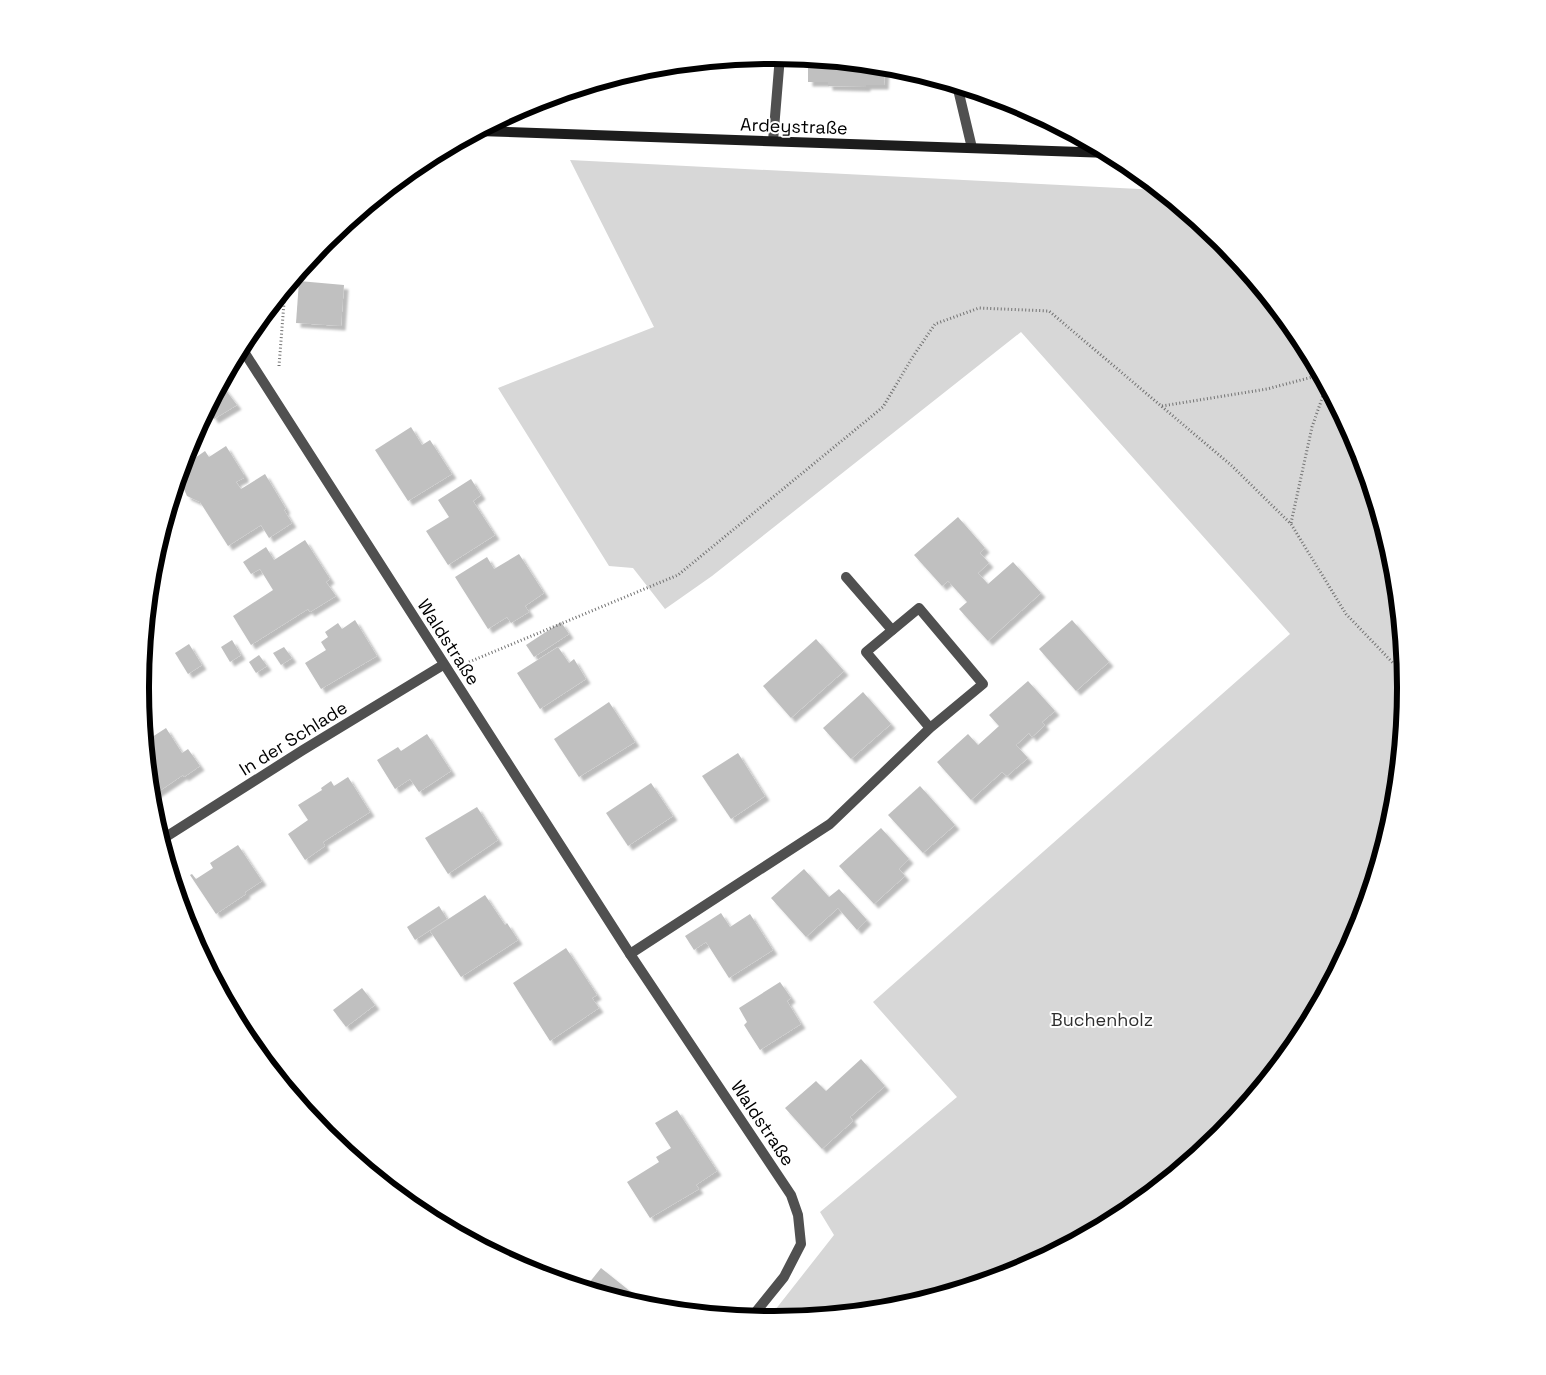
<svg xmlns="http://www.w3.org/2000/svg" width="1546" height="1375" viewBox="0 0 1546 1375" font-family="'Space Grotesk',sans-serif">
<defs>
<filter id="shadow"><feDropShadow dx="4.5" dy="4.5" stdDeviation="1" flood-color="#0004"/></filter>
</defs>
<rect width="100%" height="100%" fill="#fff"/>
<path fill="#d7d7d7" d="M 570,160 L 1159,190 L 1220,240 L 1299,336 L 1357,446 L 1393,564 L 1405,688 L 1393,811 L 1357,930 L 1299,1039 L 1220,1135 L 1124,1214 L 1015,1272 L 896,1308 L 768,1319 L 834,1235 L 820,1212 L 957,1097 L 873,1002 L 1290,634 L 1021,332 L 712,576 L 665,609 L 633,568 L 609,566 L 498,388 L 654,327 Z"/>
<g fill="#c0c0c0" filter="url(#shadow)">
<path d="M 808,58 L 885,66 L 884,85 L 866,85 L 866,87 L 828,86 L 828,82 L 808,82 Z"/>
<path d="M 299,281 L 344,285 L 341,326 L 296,323 Z"/>
<path d="M 221,384 L 237,405 L 214,419 L 208,410 Z"/>
<path d="M 411,427 L 422,445 L 430,440 L 452,474 L 408,501 L 375,450 Z"/>
<path d="M 226,446 L 244,475 L 244,478 L 236,482 L 241,489 L 265,474 L 286,509 L 284,510 L 292,523 L 269,538 L 261,525 L 228,546 L 200,502 L 187,496 L 179,478 L 182,467 L 205,451 L 209,457 Z"/>
<path d="M 471,479 L 481,495 L 473,501 L 495,535 L 448,565 L 426,531 L 449,517 L 438,500 Z"/>
<path d="M 958,517 L 985,548 L 980,553 L 989,563 L 978,573 L 988,584 L 1013,562 L 1041,593 L 988,641 L 959,609 L 967,602 L 948,581 L 942,586 L 914,555 Z"/>
<path d="M 305,540 L 330,579 L 326,582 L 336,596 L 310,612 L 308,609 L 251,645 L 233,616 L 273,590 L 260,569 L 251,574 L 243,562 L 266,547 L 274,560 Z"/>
<path d="M 519,554 L 544,593 L 525,606 L 529,612 L 511,623 L 507,617 L 488,629 L 455,577 L 487,557 L 494,569 Z"/>
<path d="M 355,620 L 377,656 L 321,689 L 305,663 L 326,650 L 321,642 L 328,637 L 325,632 L 338,623 L 342,629 Z"/>
<path d="M 1072,620 L 1109,662 L 1076,691 L 1039,649 Z"/>
<path d="M 561,622 L 569,634 L 534,657 L 526,645 Z"/>
<path d="M 816,639 L 844,671 L 791,718 L 763,686 Z"/>
<path d="M 232,640 L 241,655 L 230,662 L 221,647 Z"/>
<path d="M 189,644 L 202,665 L 188,674 L 175,653 Z"/>
<path d="M 284,647 L 292,658 L 281,665 L 273,653 Z"/>
<path d="M 558,647 L 569,663 L 574,659 L 586,679 L 540,709 L 517,673 Z"/>
<path d="M 259,655 L 267,666 L 256,673 L 249,662 Z"/>
<path d="M 1028,681 L 1055,711 L 1042,722 L 1045,725 L 1032,737 L 1029,733 L 1016,745 L 1028,758 L 1007,776 L 1002,772 L 971,800 L 937,762 L 968,734 L 978,745 L 988,736 L 999,726 L 989,715 Z"/>
<path d="M 863,692 L 891,724 L 851,759 L 823,728 Z"/>
<path d="M 609,702 L 635,742 L 579,777 L 554,739 Z"/>
<path d="M 166,728 L 182,753 L 188,749 L 200,766 L 184,777 L 183,775 L 152,796 L 146,741 Z"/>
<path d="M 427,734 L 451,771 L 419,792 L 410,779 L 395,789 L 377,760 L 398,747 L 401,751 Z"/>
<path d="M 738,753 L 765,796 L 731,819 L 702,776 Z"/>
<path d="M 348,777 L 370,812 L 323,842 L 325,846 L 305,860 L 288,834 L 308,820 L 298,805 L 322,790 L 321,788 L 331,781 L 334,786 Z"/>
<path d="M 651,783 L 673,816 L 628,846 L 606,813 Z"/>
<path d="M 920,786 L 955,825 L 923,853 L 888,815 Z"/>
<path d="M 477,807 L 498,840 L 448,874 L 425,838 Z"/>
<path d="M 881,828 L 909,859 L 899,869 L 905,876 L 874,904 L 839,866 Z"/>
<path d="M 238,845 L 262,881 L 245,892 L 246,894 L 216,914 L 190,875 L 192,874 L 196,879 L 213,868 L 210,863 Z"/>
<path d="M 804,869 L 829,897 L 839,889 L 867,920 L 857,930 L 838,908 L 806,937 L 771,898 Z"/>
<path d="M 485,895 L 505,925 L 507,923 L 518,940 L 461,977 L 430,931 Z"/>
<path d="M 439,906 L 447,919 L 415,940 L 407,927 Z"/>
<path d="M 721,913 L 730,927 L 750,914 L 773,950 L 729,978 L 706,942 L 694,950 L 685,936 Z"/>
<path d="M 566,948 L 597,995 L 592,998 L 599,1008 L 550,1041 L 513,983 Z"/>
<path d="M 780,982 L 791,998 L 787,1001 L 801,1024 L 760,1050 L 744,1025 L 747,1022 L 739,1008 Z"/>
<path d="M 362,988 L 375,1005 L 346,1027 L 333,1010 Z"/>
<path d="M 861,1059 L 885,1086 L 850,1117 L 853,1121 L 822,1149 L 785,1108 L 816,1081 L 826,1091 Z"/>
<path d="M 677,1110 L 717,1171 L 696,1185 L 699,1189 L 650,1218 L 627,1182 L 659,1162 L 656,1157 L 671,1148 L 655,1123 Z"/>
<path d="M 601,1268 L 636,1296 L 631,1302 L 585,1288 Z"/>
</g>
<g fill="none" stroke-linecap="round" stroke-linejoin="round">
<g stroke="#727272" stroke-width="3" stroke-dasharray="1 2.5" stroke-linecap="butt">
<path d="M 279,366 L 285,290"/>
<path d="M 1162,406 L 1267,389 L 1320,375"/>
<path d="M 1291,523 L 1312,427 L 1326,387"/>
<path d="M 469,662 L 678,575 L 883,407 L 912,358 L 935,324 L 979,308 L 1049,311 L 1232,466 L 1291,524 L 1346,614 L 1394,664 L 1403,666"/>
</g>
<g stroke="#505050" stroke-width="10">
<path d="M 773,141 L 780,56"/>
<path d="M 846,577 L 892,630"/>
<path d="M 630,954 L 830,824 L 930,728 L 983,684 L 919,608 L 866,652 L 930,728"/>
</g>
<g stroke="#505050" stroke-width="10">
<path d="M 957,85 L 972,148"/>
<path d="M 241,347 L 630,954 L 791,1195 L 798,1215 L 801,1244 L 784,1277 L 751,1318"/>
<path d="M 161,840 L 303,750 L 443,665"/>
</g>
<path stroke="#1d1d1d" stroke-width="10" d="M 478,131 L 1109,153"/>
</g>
<g text-anchor="middle" dominant-baseline="central" stroke-width="4" stroke-linejoin="round" paint-order="stroke">
<g font-size="18" fill="#000" stroke="#fff">
<text transform="translate(794 126) rotate(2)">Ardeystraße</text>
<text transform="translate(449 642) rotate(57)">Waldstraße</text>
<text transform="translate(293 738) rotate(-32)">In der Schlade</text>
<text transform="translate(763 1123) rotate(56)">Waldstraße</text>
</g>
<g font-size="18" fill="#2e2e2e" stroke="#fff">
<text x="1102" y="1019">Buchenholz</text>
</g>
</g>
<path d="M0 0H1546V1375H0ZM772 64H774A623 623 0 0 1 1397 687V688A623 623 0 0 1 774 1311H772A623 623 0 0 1 149 688V687A623 623 0 0 1 772 64Z" fill="#fff" fill-rule="evenodd"/>
<path fill="none" stroke="#000" stroke-width="6" d="M772 64H774A623 623 0 0 1 1397 687V688A623 623 0 0 1 774 1311H772A623 623 0 0 1 149 688V687A623 623 0 0 1 772 64Z"/>
</svg>
